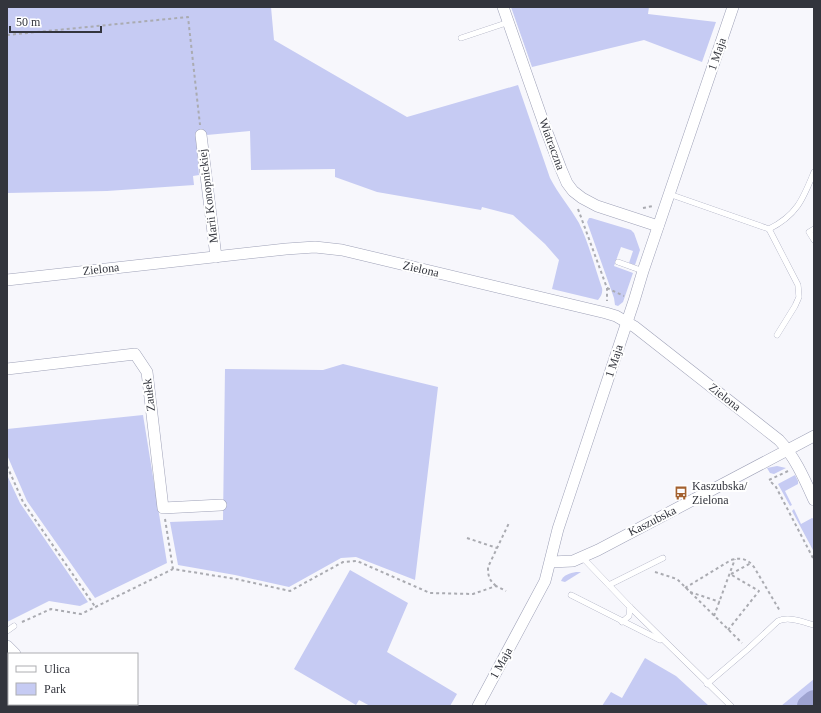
<svg xmlns="http://www.w3.org/2000/svg" width="821" height="713" viewBox="0 0 821 713" font-family="Georgia,serif">
<rect width="100%" height="100%" fill="#f7f7fc"/>
<g fill="#c6cbf3">
<path d="M 7,7 L 271,7 L 274,40 L 407,117 L 518,85 L 550,178 C 558,194 570,207 579,223 C 588,241 595,268 602,288 C 603,293 601,296 598,300 L 552,289 L 559,260 L 545,244 L 513,215 L 482,207 L 481,210 L 377,192 L 335,177 L 335,169 L 251,170 L 250,131 L 196,136 L 199,175 L 193,176 L 194,185 L 107,191 L 7,193 Z"/>
<path d="M 511,7 L 649,7 L 648,14 L 716,22 L 702,62 L 644,40 L 532,67 Z"/>
<path d="M 589,218 L 591,218 L 631,230 L 634,233 L 640,250 L 635,265 L 629,263 L 633,251 L 621,247 L 614,266 L 633,273 L 623,302 L 618,306 L 615,305 L 614,298 L 587,222 Z"/>
<path d="M 343,364 L 438,387 L 415,580 L 356,557 L 341,558 L 289,587 L 235,575 L 178,565 L 170,522 L 223,520 L 225,369 L 323,370 Z"/>
<path d="M 143,415 L 167,563 L 95,598 L 27,501 L 7,455 L 7,429 Z"/>
<path d="M 777,466 L 786,468 L 774,474 L 770,473 L 767,468 Z"/>
<path d="M 7,475 L 20,503 L 88,602 L 80,606 L 49,601 L 7,622 Z"/>
<path d="M 795,475 L 798,481 L 798,484 L 785,491 L 792,505 L 790,506 L 778,484 Z"/>
<path d="M 794,509 L 801,524 L 812,518 L 814,519 L 814,552 L 792,511 Z"/>
<path d="M 350,570 L 408,603 L 387,652 L 457,694 L 450,706 L 370,706 L 359,700 L 356,705 L 294,669 Z"/>
<path d="M 576,572 L 581,572 L 565,582 L 561,581 C 563,575 570,573 576,572 Z"/>
<path d="M 645,658 L 676,676 L 709,706 L 602,706 L 611,692 L 622,698 Z"/>
<path d="M 814,679 L 814,696 L 802,706 L 781,706 Z"/>
</g>
<g fill="none" stroke-linecap="round" stroke-linejoin="round">
<path stroke="#9ea3d0" stroke-width="22" d="M 808,706 L 814,701"/>
<g stroke="#9ea1b7" stroke-width="6">
<g id="lane">
<path d="M 461,38 L 509,22"/>
<path d="M 669,194 L 769,229 C 797,215 803,199 814,172"/>
<path d="M 769,229 L 798,285 L 799,297 L 795,306 L 777,335"/>
<path d="M 814,229 L 809,232 L 814,240"/>
<path d="M 618,262 L 643,271"/>
<path d="M 582,557 L 630,607 L 731,706"/>
<path d="M 609,585 L 663,558"/>
<path d="M 571,595 L 660,640"/>
<path d="M 622,622 L 629,616 L 630,607"/>
<path d="M 7,631 L 14,626"/>
<path d="M 707,684 L 748,649 L 778,621 C 789,616 803,622 814,625"/>
</g>
</g>
<g stroke="#9ea1b7" stroke-width="12">
<g id="street">
<path d="M 503,7 L 545,127 L 561,169 L 567,183 L 573,191 L 582,198 L 597,206 L 658,226"/>
<path d="M 201,135 L 216,257"/>
<path d="M 7,280 L 286,249 L 315,247 L 342,250 L 606,313 L 616,316 L 635,327 L 779,440 C 795,457 804,478 814,500"/>
<path d="M 7,369 L 135,354 L 147,372 L 163,508 L 221,505"/>
<path d="M 551,562 L 573,561 L 598,550 L 814,436"/>
<path d="M 7,646 L 15,654"/>
<path d="M 63,704 L 65,706"/>
<path d="M 478,706 L 545,581 L 558,529 L 634,301 L 643,271 L 733,7"/>
</g>
</g>
<g stroke="#aaabb1" stroke-width="2" stroke-dasharray="3 3" stroke-linecap="butt">
<path d="M 7,35 L 188,17 L 200,125"/>
<path d="M 643,208 L 653,206"/>
<path d="M 578,209 L 607,288 L 607,301"/>
<path d="M 607,288 L 624,296"/>
<path d="M 7,466 L 23,502 L 96,608"/>
<path d="M 788,471 L 769,480 L 776,487 L 814,560"/>
<path d="M 165,519 L 173,569"/>
<path d="M 467,538 L 497,548"/>
<path d="M 655,572 L 677,579 L 742,643"/>
<path d="M 731,574 L 751,563"/>
<path d="M 496,586 C 489,580 488,576 488,567 L 509,523"/>
<path d="M 685,588 L 731,560 C 741,557 748,559 754,567 L 780,611"/>
<path d="M 690,592 L 720,602"/>
<path d="M 714,616 L 735,559"/>
<path d="M 22,622 L 51,609 L 81,614 L 173,569 L 236,579 L 290,591 L 343,562 L 357,561 L 430,593 L 473,594 L 496,586 L 506,591"/>
<path d="M 728,630 L 759,591 L 730,574"/>
<path d="M 7,667 L 9,668"/>
<path d="M 7,677 L 9,675"/>
</g>
<use href="#lane" stroke="#fff" stroke-width="5.5"/>
<use href="#street" stroke="#fff" stroke-width="11"/>
</g>
<defs>
<g id="bus-bare" transform="scale(1.08)"><path d="M-5-6H5V4H4V6H2V4H-2V6H-4V4H-5ZM-3.5-4V0h7V-4ZM-3.5 1.2v1.5H-2V1.2ZM2 1.2v1.5H3.5V1.2Z" fill="#a3602f" stroke="#fff" stroke-width="2.5" paint-order="stroke"/></g>
</defs>
<g fill-rule="evenodd">
<use href="#bus-bare" x="681" y="493"/>
</g>
<g text-anchor="middle" dominant-baseline="central" stroke-width="4" stroke-linejoin="round" paint-order="stroke">
<g font-size="12" fill="#33353d" stroke="#fff">
<text transform="translate(717 54) rotate(-71)">1 Maja</text>
<text transform="translate(552 144) rotate(70)">Wiatraczna</text>
<text transform="translate(208 196) rotate(-97)">Marii Konopnickiej</text>
<text transform="translate(101 269) rotate(-6)">Zielona</text>
<text transform="translate(421 269) rotate(13)">Zielona</text>
<text transform="translate(614 361) rotate(-72)">1 Maja</text>
<text transform="translate(149 395) rotate(-97)">Zaułek</text>
<text transform="translate(725 397) rotate(38)">Zielona</text>
<text transform="translate(652 521) rotate(-27)">Kaszubska</text>
<text transform="translate(501 663) rotate(-61)">1 Maja</text>
</g>
<g font-size="12" fill="#33353d" stroke="#fff" text-anchor="start">
<text x="692" y="486">Kaszubska/<tspan x="692" dy="14">Zielona</tspan></text>
</g>
</g>
<rect width="821" height="713" fill="none" stroke="#33353d" stroke-width="16"/>
<rect x="8" y="653" width="130" height="52" fill="#ffffff" stroke="#adaeb1"/>
<rect x="16" y="666" width="20" height="6" fill="#ffffff" stroke="#adaeb1"/>
<text x="44" y="673" font-size="12" fill="#33353d">Ulica</text>
<rect x="16" y="683" width="20" height="12" fill="#c6cbf3" stroke="#adaeb1"/>
<text x="44" y="693" font-size="12" fill="#33353d">Park</text>
<path d="M10 26v6h91v-6" fill="none" stroke="#33353d" stroke-width="2"/>
<text x="16" y="26" font-size="12" fill="#33353d" stroke="#ffffff" stroke-width="3" paint-order="stroke">50 m</text>
</svg>
